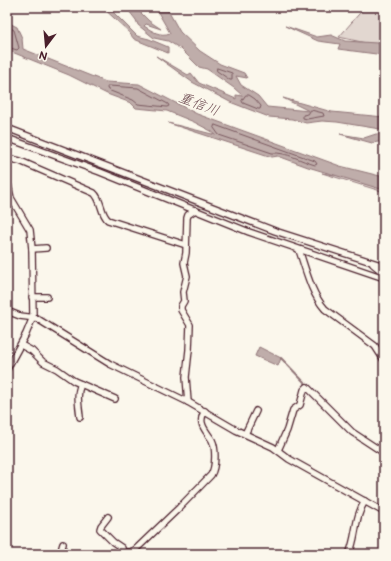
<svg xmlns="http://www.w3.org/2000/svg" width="391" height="561" viewBox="0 0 391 561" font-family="'Balsamiq Sans','Klee One',sans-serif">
<rect width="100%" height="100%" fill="#fbf7ec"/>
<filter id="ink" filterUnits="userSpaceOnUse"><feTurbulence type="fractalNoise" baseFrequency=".025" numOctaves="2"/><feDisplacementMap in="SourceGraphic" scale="8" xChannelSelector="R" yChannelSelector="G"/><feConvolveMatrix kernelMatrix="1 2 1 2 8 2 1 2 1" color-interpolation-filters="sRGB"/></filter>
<g filter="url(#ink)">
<g fill="#e2d7d0" stroke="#967b7e">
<path d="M 365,7 L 384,7 L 384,47 L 339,37 Z"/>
<path d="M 322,173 L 384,183 L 384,192 Z"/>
</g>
<g fill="#bfadaa" stroke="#907477">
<path d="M 102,7 L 108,7 L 137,36 L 149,39 L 168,47 L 168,53 L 134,39 L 127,30 Z"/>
<path d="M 125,7 L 135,7 L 149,21 L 161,29 L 146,24 L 144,26 C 152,31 160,37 170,33 L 155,7 L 166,7 L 180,32 L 200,51 L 220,64 L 244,73 L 247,78 L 236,76 L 241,85 L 258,96 L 267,107 L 309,111 L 283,98 L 332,112 L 384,117 L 384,141 L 372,143 L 340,134 L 364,138 L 376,134 L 383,134 L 380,129 L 337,122 L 322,121 L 306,123 L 292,119 L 269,117 L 230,102 L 192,82 L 156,56 L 188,75 L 191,73 L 199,83 L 236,99 L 236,95 L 243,96 L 234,88 L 207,69 L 199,67 L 181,49 L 168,41 L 154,38 L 138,25 L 136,20 L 129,11 Z"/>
<path d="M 7,22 L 17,27 L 22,38 L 23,49 L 106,82 L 139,84 L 197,114 L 340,166 L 384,177 L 384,190 L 308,167 L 278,156 L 272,157 L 168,123 L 216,135 L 211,131 L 194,122 L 167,111 L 136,108 L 131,103 L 107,94 L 69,75 L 7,50 Z"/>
<path d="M 285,26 L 317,37 L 331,35 L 345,41 L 377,43 L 384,47 L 384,55 L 338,49 L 340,44 L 318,41 Z"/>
<path d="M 259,347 L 281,358 L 278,366 L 255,356 Z"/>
</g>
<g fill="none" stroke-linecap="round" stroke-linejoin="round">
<g stroke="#79585e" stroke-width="1">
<path d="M 7,26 L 14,30 L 19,48 L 17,50 L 7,47"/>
<path d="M 217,68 L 232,73 L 232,80 L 230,80 L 217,71 Z"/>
<path d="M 109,86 L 138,88 L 168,104 L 169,106 L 167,107 L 138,104 L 133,100 L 108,90 L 107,88 Z"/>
<path d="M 246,95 L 249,95 L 255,99 L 261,106 L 260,109 L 258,109 L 243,103 L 242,101 Z"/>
<path d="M 311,110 L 323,113 L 324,116 L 307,119 L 303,118 L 303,115 L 308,114 Z"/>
<path d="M 215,125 L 315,161 L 317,164 L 315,165 C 301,161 287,152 272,153 L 219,135 L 214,128 Z"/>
</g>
<path stroke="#907477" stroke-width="2" d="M 281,358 L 306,384"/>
<g stroke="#4a1f2b" stroke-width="8">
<g id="street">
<path d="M 7,128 L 275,231 L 384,266"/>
<path d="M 7,138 L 100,172 L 249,232 L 384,278"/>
<path d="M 7,158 L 20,161 L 94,193 C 102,200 100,213 108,220 L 186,245"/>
<path d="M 7,179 L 11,198 L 30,230 L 32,249 L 33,317 L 26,334 L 7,369"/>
<path d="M 32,249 L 46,248"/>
<path d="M 299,250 C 306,270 311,293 325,309 L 375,346 L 384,360"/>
<path d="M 373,264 L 384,273"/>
<path d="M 32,297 L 47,297"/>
<path d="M 7,311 L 20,316 L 36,318 L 110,364 L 188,402 L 236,430 L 273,447 L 289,459 L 384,512"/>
<path d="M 21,345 L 32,351 L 43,362 L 57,369 L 74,381 L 115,399"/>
<path d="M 188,402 L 186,377 L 189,350 L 190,325 L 181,310 L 181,306 L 184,301 L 183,292 L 187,276 L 184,263 L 186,253 L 187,218 L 188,215 L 195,210"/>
<path d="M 80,417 C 79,406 76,394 81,384"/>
<path d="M 245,434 L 256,411"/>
<path d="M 278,450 L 287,430 L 293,410 L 300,405 L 304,390 L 307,387 L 352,432 L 384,453"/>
<path d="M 108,517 L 101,526 L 100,529 L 113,542 L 122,548 L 122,554"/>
<path d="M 122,552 L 130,552 L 135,550 L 179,508 L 211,475 C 216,467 216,448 212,440 C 209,435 203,429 202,423 C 201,419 203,414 205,411"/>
<path d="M 60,554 L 63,544"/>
<path d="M 349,554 C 357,536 354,518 365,501"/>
</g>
</g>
<use href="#street" stroke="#fbf7ec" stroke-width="5.5"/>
</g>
</g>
<g text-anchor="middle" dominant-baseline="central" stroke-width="3" stroke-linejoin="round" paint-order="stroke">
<g font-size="14" font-style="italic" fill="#6d4a51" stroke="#fbf7ec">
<text transform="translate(199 104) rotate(21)">重信川</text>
</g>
</g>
<rect width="391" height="561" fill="none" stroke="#fbf7ec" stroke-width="24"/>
<rect x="12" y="12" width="367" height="537" fill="none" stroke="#4a1f2b" stroke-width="1.5" filter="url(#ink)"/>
<g transform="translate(46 46) rotate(196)" stroke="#fbf7ec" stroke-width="3" paint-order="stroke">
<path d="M0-3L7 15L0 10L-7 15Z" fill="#4a1f2b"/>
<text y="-6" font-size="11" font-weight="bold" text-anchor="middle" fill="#4a1f2b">N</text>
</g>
</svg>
